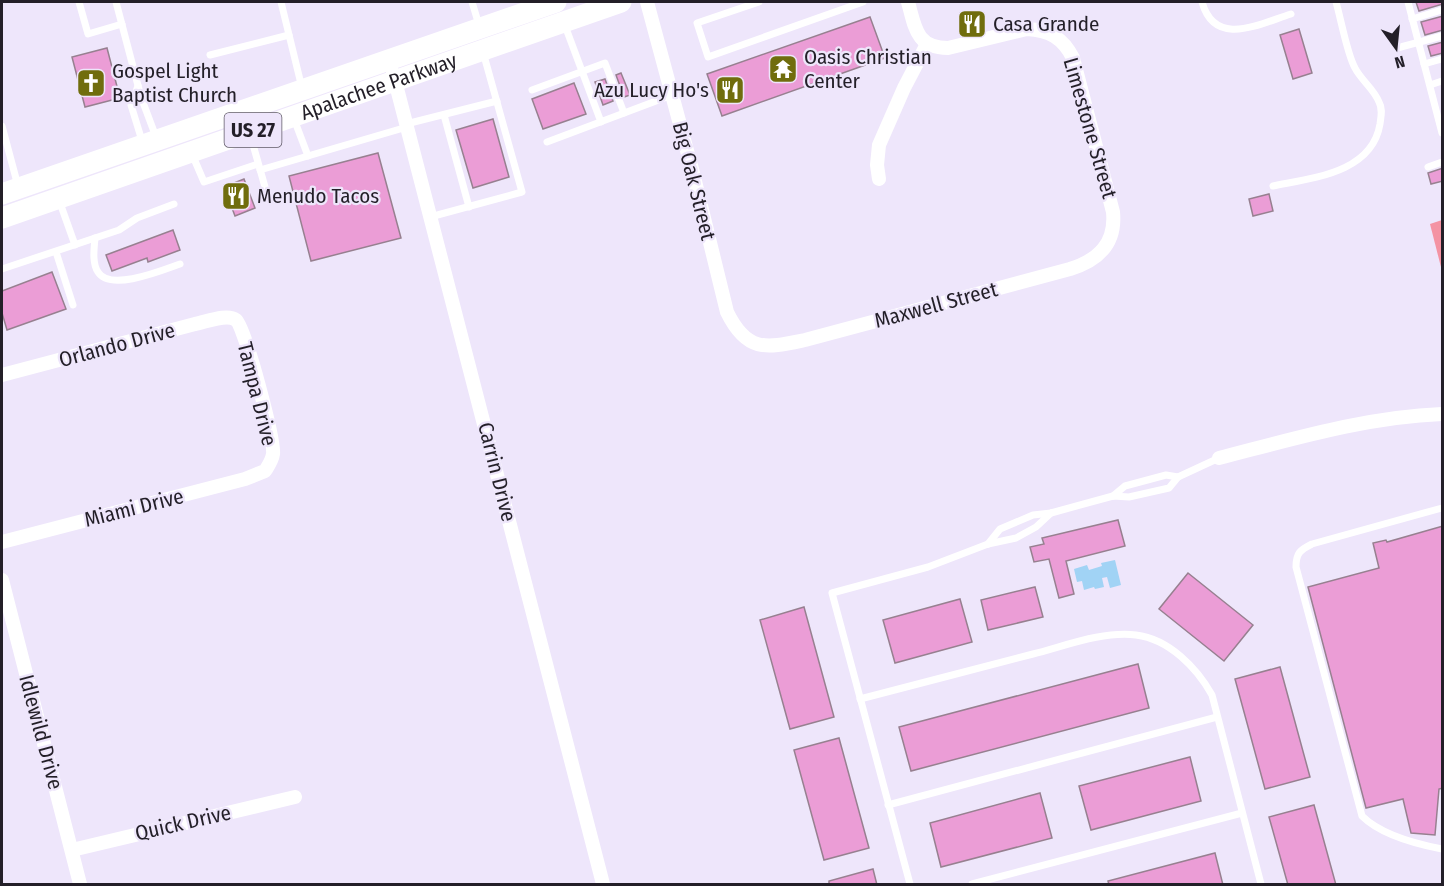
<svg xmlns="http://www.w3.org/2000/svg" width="1444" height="886" viewBox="0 0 1444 886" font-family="'Fira Sans Condensed',sans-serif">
<rect width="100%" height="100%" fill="#eee6fb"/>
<path fill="#f493a3" d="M 1442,220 L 1442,271 L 1430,224 Z"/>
<path fill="#a1d3f5" d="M 1115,560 L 1121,585 L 1110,588 L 1107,577 L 1102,578 L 1104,587 L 1095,589 L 1094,587 L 1084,590 L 1082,581 L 1077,582 L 1074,569 L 1087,565 L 1089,570 L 1102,566 L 1101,563 Z"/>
<g fill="#eb9dd6" stroke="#978090" stroke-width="1.5">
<path d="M 1416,2 L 1443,2 L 1443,4 L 1419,11 Z"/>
<path d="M 1443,16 L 1443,30 L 1425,35 L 1421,22 Z"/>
<path d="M 870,17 L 885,58 L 722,116 L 707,74 Z"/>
<path d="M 1299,29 L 1312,73 L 1293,79 L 1280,35 Z"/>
<path d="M 1443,42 L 1443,53 L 1431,56 L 1428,46 Z"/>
<path d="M 107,48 L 120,98 L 85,107 L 72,57 Z"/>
<path d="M 621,73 L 630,95 L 624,97 L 616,75 Z"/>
<path d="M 605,79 L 613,101 L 603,105 L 595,82 Z"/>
<path d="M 574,83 L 586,114 L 543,129 L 532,99 Z"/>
<path d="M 493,119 L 509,177 L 473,188 L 456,130 Z"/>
<path d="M 378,153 L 401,238 L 311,261 L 289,176 Z"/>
<path d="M 1443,168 L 1443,181 L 1431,184 L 1428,173 Z"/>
<path d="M 244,179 L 255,208 L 235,216 L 224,187 Z"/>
<path d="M 1269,194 L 1273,211 L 1253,216 L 1249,199 Z"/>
<path d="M 173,230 L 180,250 L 148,262 L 147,258 L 112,271 L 106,255 Z"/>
<path d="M 52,272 L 66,309 L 7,330 L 2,313 L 2,291 Z"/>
<path d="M 1118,520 L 1125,546 L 1066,561 L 1074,594 L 1059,598 L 1049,559 L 1034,562 L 1030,547 L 1044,544 L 1042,538 Z"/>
<path d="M 1443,526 L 1443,788 L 1439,789 L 1435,835 L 1411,833 L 1403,799 L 1366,808 L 1308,587 L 1379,568 L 1373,543 L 1386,540 L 1387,542 Z"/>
<path d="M 1188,573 L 1253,625 L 1224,661 L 1159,609 Z"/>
<path d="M 1035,587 L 1043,617 L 988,630 L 981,600 Z"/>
<path d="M 960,599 L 972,642 L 895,663 L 883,620 Z"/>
<path d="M 804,607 L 834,717 L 790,729 L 760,620 Z"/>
<path d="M 1138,664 L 1149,708 L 911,771 L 899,727 Z"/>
<path d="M 1280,667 L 1310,777 L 1265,789 L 1235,679 Z"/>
<path d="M 839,738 L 869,848 L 824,860 L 794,750 Z"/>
<path d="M 1190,757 L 1201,801 L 1091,830 L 1079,786 Z"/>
<path d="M 1040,793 L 1052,838 L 941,867 L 930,823 Z"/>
<path d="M 1314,805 L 1336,885 L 1288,885 L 1269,817 Z"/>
<path d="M 1215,853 L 1223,885 L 1109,885 L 1108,881 Z"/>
<path d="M 873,869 L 877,885 L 829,885 L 829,881 Z"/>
</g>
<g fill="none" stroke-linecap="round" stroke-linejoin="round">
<g stroke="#fff" stroke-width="7">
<path d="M 79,2 L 88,34 L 122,24"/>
<path d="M 116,2 L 141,97 L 156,137"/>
<path d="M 281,2 L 302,88"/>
<path d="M 472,2 L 479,25"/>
<path d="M 759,2 L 697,23 L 708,57 L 863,2"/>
<path d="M 1202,2 C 1215,48 1259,24 1291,14"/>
<path d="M 1408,2 L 1442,133"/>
<path d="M 1412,19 L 1442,10"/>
<path d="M 564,23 L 601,122"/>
<path d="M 1397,48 L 1442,36"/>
<path d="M 210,55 L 289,35"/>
<path d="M 1424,64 L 1442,59"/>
<path d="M 1430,85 L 1442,81"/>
<path d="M 138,86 L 131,105 L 143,144"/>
<path d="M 532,90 L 605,63 L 624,113"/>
<path d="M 444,115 L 469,207"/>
<path d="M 294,119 L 308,156"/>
<path d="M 406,124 L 497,101"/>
<path d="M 2,126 L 18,186"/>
<path d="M 250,134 L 269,201"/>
<path d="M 547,142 L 672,95"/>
<path d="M 192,154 L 204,182 L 258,164"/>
<path d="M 1428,167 L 1442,162"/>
<path d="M 260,170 L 407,127"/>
<path d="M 1273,186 C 1312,178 1372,173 1380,124 C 1381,116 1383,109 1379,102 C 1374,89 1361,80 1355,68 C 1347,54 1341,19 1336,2"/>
<path d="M 59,200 L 75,245"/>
<path d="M 430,217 L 522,192 L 483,52"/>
<path d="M 95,238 C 94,249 92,263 98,272 C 110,292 163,270 180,264"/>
<path d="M 56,252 L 73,305"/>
<path d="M 2,269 L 119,230 L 137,218 L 174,204"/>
<path d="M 1113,496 L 1125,486 L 1166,475 L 1178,477"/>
<path d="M 1442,508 L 1312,544 C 1300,550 1296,553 1296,567 L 1362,816 C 1381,835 1416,844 1442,849"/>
<path d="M 988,544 L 1000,529 L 1033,515 L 1051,513 L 1113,496 L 1129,497 L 1169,488 L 1178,477 L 1219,458"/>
<path d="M 860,699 C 918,684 975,669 1033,654 C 1065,646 1102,631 1136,635 C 1169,639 1197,668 1212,695 L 1261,884"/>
<path d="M 888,805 L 1217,717"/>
<path d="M 910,884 L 832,593 L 928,567 L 988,544 L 1016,538 L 1036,527 L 1051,513"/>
<path d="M 972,884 L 1242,813"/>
</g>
<g stroke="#fff" stroke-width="14">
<path d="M 647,2 L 692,169 L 727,312 C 747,353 766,348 805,340 L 1070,269 C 1099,260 1116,243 1113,212 L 1073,58 C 1063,38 1049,30 1027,29 L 948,48 C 916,48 915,27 908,2"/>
<path d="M 393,73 L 603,884"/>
<path d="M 879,179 L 877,165 L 879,145 L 904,88 L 927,44"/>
<path d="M 2,375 L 195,324 C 206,322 227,313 236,320 C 245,327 275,441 273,454 C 272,461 268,466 265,471 L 245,479 L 2,542"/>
<path d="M 1219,458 C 1293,439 1366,417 1442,414"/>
<path d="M 2,580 L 80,884"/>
<path d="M 72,850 L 295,797"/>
</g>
<g stroke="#fff" stroke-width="21">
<path d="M 2,194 L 556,2"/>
<path id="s1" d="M 2,218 L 621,2"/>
</g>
</g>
<defs>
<g id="restaurant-square" transform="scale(1.5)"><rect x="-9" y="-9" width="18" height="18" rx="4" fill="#706d0d" stroke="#eee6fb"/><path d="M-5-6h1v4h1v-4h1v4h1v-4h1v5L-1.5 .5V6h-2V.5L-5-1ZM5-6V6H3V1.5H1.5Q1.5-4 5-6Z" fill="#fff"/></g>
<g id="temple-square" transform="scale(1.5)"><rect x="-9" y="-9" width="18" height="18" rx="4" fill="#706d0d" stroke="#eee6fb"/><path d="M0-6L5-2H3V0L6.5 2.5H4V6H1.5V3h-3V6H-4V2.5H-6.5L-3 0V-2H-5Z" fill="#fff"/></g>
<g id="church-square" transform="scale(1.5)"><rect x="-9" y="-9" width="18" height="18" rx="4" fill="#706d0d" stroke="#eee6fb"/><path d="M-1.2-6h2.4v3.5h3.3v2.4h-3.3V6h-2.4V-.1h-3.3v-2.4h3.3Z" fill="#fff"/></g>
</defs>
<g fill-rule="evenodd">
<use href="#restaurant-square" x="972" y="24"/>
<use href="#temple-square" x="783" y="69"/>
<use href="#church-square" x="91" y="83"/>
<use href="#restaurant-square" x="730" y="90"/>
<use href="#restaurant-square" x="236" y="196"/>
</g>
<g text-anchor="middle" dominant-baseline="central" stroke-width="4.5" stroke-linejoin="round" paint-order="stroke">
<rect fill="#eee6fb" stroke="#605b67" stroke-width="1.5" x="224.5" y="113" width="57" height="34" rx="4.5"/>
<g font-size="20" font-weight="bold" fill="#231f28">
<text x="253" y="130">US 27</text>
</g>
<g font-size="21" fill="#231f28" stroke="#eee6fb" text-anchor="start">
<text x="993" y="24">Casa Grande</text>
<text x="804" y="57">Oasis Christian<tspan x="804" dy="24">Center</tspan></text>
<text x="112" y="71">Gospel Light<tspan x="112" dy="24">Baptist Church</tspan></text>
<text x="709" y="90" text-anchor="end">Azu Lucy Ho's</text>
<text x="257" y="196">Menudo Tacos</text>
</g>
<g font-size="21" fill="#231f28" stroke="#eee6fb">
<text stroke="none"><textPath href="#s1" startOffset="399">Apalachee Parkway</textPath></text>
<text transform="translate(1090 128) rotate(74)">Limestone Street</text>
<text transform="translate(694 181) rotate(76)">Big Oak Street</text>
<text transform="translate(936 305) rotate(-15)">Maxwell Street</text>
<text transform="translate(117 345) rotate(-15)">Orlando Drive</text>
<text transform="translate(257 394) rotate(76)">Tampa Drive</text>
<text transform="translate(497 472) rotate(76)">Carrin Drive</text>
<text transform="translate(134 508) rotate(-14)">Miami Drive</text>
<text transform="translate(41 732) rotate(75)">Idlewild Drive</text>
<text transform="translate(183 823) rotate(-13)">Quick Drive</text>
</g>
</g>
<rect width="1444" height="886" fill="none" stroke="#231f28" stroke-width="6"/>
<g transform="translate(1396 48) rotate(165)" stroke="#eee6fb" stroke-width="4.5" paint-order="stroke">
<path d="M0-4.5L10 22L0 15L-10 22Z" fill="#231f28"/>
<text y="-9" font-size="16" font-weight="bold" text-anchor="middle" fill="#231f28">N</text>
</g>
</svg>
